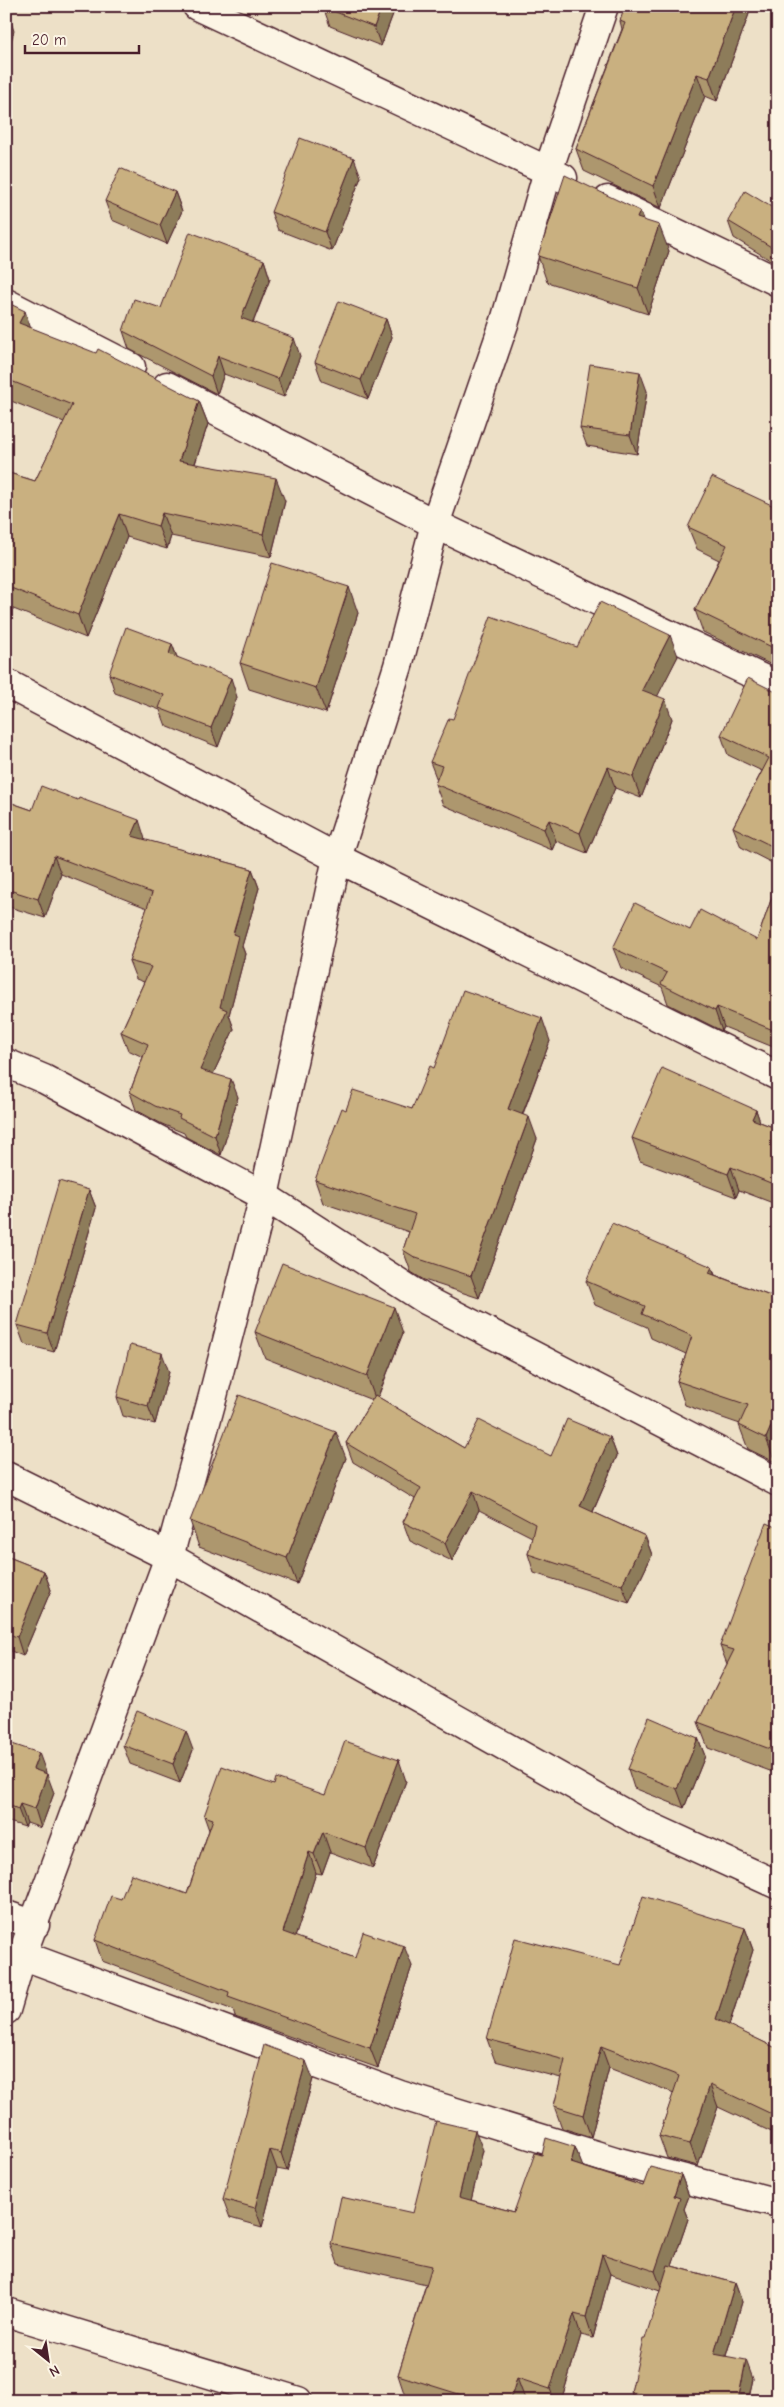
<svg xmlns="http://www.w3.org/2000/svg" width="784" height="2407" viewBox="0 0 784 2407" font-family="'Comic Neue',sans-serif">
<rect width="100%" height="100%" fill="#ede0c7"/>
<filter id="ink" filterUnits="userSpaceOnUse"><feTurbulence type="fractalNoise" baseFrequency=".02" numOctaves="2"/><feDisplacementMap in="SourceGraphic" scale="10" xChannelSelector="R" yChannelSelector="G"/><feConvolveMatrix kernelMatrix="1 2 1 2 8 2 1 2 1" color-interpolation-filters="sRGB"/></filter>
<g filter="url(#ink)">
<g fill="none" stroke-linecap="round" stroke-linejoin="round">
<g stroke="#4a1f2b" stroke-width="31">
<g id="street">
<path d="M 197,6 L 563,178"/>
<path d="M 608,200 L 778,282"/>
<path d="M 6,303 L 131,367"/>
<path d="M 167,386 L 435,524 L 778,686"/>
<path d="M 6,683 L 337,858 L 778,1076"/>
<path d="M 6,1063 L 44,1079 L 264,1196 L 426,1300 L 778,1482"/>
<path d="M 6,1476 L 169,1557 L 636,1820 L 778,1885"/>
<path d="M 6,1915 L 35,1925"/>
<path d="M 22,1955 L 400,2095 L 615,2161 L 778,2203"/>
<path d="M 6,2010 L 22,1955 L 169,1557 L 213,1396 L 264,1196 L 337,858 L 398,666 L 435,524 L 505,321 L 548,171 L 604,6"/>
<path d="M 6,2312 L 298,2401"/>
</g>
</g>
<use href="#street" stroke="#fcf5e5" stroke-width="28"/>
</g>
<g fill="#ad976e" stroke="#4a1f2b">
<path d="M 323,6 L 396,6 L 381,46 L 330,26 L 323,7 Z"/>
<path d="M 749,14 L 717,101 L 705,96 L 661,208 L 584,171 L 576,149 L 622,29 L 620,21 Z"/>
<path d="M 361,177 L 332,251 L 278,230 L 271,212 Z"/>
<path d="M 175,192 L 182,211 L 167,244 L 112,220 L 105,201 Z"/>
<path d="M 778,211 L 778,265 L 734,238 L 728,221 Z"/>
<path d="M 643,220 L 669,251 L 648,314 L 547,282 L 538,256 Z"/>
<path d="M 264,260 L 270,279 L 253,323 L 300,356 L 284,397 L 224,374 L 217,394 L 129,349 L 123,331 L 161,308 Z"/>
<path d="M 6,302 L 31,328 L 199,401 L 208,424 L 195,464 L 285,501 L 271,557 L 171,536 L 167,549 L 127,537 L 86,638 L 6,606 L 6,472 L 35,481 L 64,422 L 6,399 Z"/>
<path d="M 386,319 L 392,337 L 368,399 L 322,381 L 315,362 Z"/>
<path d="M 647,391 L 637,454 L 587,446 L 580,428 Z"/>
<path d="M 778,508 L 778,668 L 703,632 L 695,610 L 719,560 L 697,549 L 688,527 Z"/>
<path d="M 358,613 L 326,713 L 249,689 L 240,663 Z"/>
<path d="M 172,644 L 177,657 L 237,697 L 218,747 L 166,726 L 160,710 L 115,693 L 109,674 Z"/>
<path d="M 577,647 L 678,656 L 657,696 L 672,719 L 641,798 L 615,788 L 587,853 L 556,841 L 552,850 L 443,805 L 435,784 L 437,780 L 430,762 Z"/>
<path d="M 778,693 L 778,866 L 741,847 L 733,827 L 762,771 L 728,755 L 721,735 Z"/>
<path d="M 6,801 L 32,810 L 145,839 L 145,840 L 252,869 L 259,888 L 242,946 L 245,954 L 229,1015 L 234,1029 L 213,1074 L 238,1097 L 221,1155 L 186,1137 L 184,1133 L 162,1124 L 136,1110 L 130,1092 L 143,1057 L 128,1050 L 121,1032 L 144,982 L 136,979 L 129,961 L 147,908 L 61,874 L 45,918 L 6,906 Z"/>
<path d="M 778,880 L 778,1049 L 724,1027 L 722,1031 L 668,1004 L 662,987 L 621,968 L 613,948 L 690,930 L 757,940 Z"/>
<path d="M 550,1041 L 523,1114 L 537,1139 L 479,1298 L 424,1280 L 411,1272 L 403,1250 L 409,1232 L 323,1203 L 315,1180 L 346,1110 L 412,1109 L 434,1068 Z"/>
<path d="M 756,1110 L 760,1122 L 778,1129 L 778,1205 L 739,1190 L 736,1197 L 640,1161 L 632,1138 Z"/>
<path d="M 89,1190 L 96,1208 L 54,1352 L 24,1344 L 17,1325 Z"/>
<path d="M 712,1267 L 715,1275 L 778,1299 L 778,1455 L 775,1462 L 748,1449 L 739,1425 L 740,1424 L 685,1405 L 677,1381 L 686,1354 L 651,1338 L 647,1327 L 595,1305 L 586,1281 Z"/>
<path d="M 255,1332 L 403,1333 L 378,1397 L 464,1448 L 551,1456 L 610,1437 L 617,1456 L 593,1512 L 645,1536 L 652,1555 L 629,1603 L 534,1573 L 528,1554 L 532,1537 L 479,1510 L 452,1561 L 410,1541 L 403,1522 L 415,1499 L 353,1462 L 346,1443 L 372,1400 L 265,1358 Z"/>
<path d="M 169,1372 L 155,1424 L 123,1416 L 117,1397 Z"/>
<path d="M 346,1458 L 297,1584 L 199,1547 L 190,1521 Z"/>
<path d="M 778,1528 L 778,1774 L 708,1748 L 698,1722 L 727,1664 L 720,1646 Z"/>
<path d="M 6,1556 L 44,1571 L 51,1590 L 23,1656 L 6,1649 Z"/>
<path d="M 698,1738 L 705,1756 L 684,1808 L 634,1788 L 628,1769 Z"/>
<path d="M 6,1742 L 46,1772 L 45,1773 L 54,1793 L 41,1828 L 27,1823 L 25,1827 L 6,1821 Z"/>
<path d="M 123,1745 L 193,1750 L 180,1783 L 130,1764 Z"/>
<path d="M 406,1781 L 373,1868 L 330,1852 L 322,1874 L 316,1873 L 295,1937 L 355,1958 L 412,1966 L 378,2068 L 235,2017 L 233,2010 L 102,1961 L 95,1940 L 121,1899 L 187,1894 L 209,1830 L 204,1816 L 274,1785 L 325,1795 Z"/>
<path d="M 745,1928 L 753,1950 L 729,2026 L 778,2049 L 778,2135 L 718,2107 L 698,2166 L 667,2158 L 659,2136 L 674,2093 L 609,2068 L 591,2137 L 562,2128 L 554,2106 L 561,2078 L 495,2061 L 487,2039 L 620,1965 Z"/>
<path d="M 313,2079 L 287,2171 L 277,2169 L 262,2227 L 230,2218 L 223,2199 Z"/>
<path d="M 575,2147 L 582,2166 L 643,2186 L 681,2175 L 689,2196 L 684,2209 L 688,2219 L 672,2266 L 735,2283 L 742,2302 L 726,2356 L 753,2379 L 748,2401 L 634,2401 L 631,2392 L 660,2291 L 610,2274 L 593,2338 L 581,2335 L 561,2401 L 530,2401 L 525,2399 L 524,2401 L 421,2401 L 405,2396 L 398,2375 L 426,2284 L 338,2264 L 331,2244 L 413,2213 L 483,2150 L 471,2200 L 514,2212 L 542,2155 Z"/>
</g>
<g fill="#8d7b5a" stroke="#4a1f2b">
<path d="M 382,6 L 396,6 L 381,46 L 374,27 Z"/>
<path d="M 736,6 L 746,6 L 749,14 L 717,101 L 709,78 Z"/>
<path d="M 7,11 L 14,31 L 6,59 L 6,14 Z"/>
<path d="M 697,74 L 705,96 L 661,208 L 653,186 Z"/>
<path d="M 354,158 L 361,177 L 332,251 L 325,232 Z"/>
<path d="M 175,192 L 182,211 L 167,244 L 160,225 Z"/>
<path d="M 640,211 L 649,237 L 637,218 Z"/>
<path d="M 659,225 L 669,251 L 648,314 L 638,288 Z"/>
<path d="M 264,260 L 270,279 L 247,336 L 241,318 Z"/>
<path d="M 25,311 L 33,335 L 19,323 Z"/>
<path d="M 386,319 L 392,337 L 368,399 L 361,380 Z"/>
<path d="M 294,338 L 300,356 L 284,397 L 278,379 Z"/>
<path d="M 218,356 L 224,374 L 217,394 L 211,376 Z"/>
<path d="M 640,372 L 647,391 L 637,454 L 630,435 Z"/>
<path d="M 199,401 L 208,424 L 188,484 L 179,461 Z"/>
<path d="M 276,478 L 285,501 L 271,557 L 263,534 Z"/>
<path d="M 162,513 L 171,536 L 167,549 L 158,526 Z"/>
<path d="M 119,514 L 127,537 L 86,638 L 78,615 Z"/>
<path d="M 349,587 L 358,613 L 326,713 L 316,688 Z"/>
<path d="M 670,635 L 678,656 L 650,711 L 642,690 Z"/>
<path d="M 172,644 L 179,663 L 169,654 Z"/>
<path d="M 231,678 L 237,697 L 218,747 L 211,728 Z"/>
<path d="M 665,699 L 672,719 L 641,798 L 633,777 Z"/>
<path d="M 608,767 L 615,788 L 587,853 L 580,833 Z"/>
<path d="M 139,820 L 145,839 L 139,855 L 132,836 Z"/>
<path d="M 549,820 L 556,841 L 552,850 L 544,829 Z"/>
<path d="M 54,856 L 61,874 L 45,918 L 38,899 Z"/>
<path d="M 252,869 L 259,888 L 242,946 L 245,954 L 229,1015 L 234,1029 L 206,1089 L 200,1070 L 220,1007 L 233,934 Z"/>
<path d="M 717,1007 L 724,1027 L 722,1031 L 715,1011 Z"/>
<path d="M 542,1018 L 550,1041 L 516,1131 L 508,1109 Z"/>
<path d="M 231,1079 L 238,1097 L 221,1155 L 215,1136 Z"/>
<path d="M 756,1110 L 764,1133 L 752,1119 Z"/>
<path d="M 529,1117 L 537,1139 L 479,1298 L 471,1276 Z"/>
<path d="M 731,1167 L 739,1190 L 736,1197 L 728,1174 Z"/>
<path d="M 89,1190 L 96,1208 L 54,1352 L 47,1333 Z"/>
<path d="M 712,1267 L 720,1291 L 709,1273 Z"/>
<path d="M 394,1307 L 403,1333 L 376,1401 L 367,1376 Z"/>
<path d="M 162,1353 L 169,1372 L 155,1424 L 148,1406 Z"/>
<path d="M 778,1410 L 778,1455 L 775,1462 L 766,1438 Z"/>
<path d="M 336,1432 L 346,1458 L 297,1584 L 287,1558 Z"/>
<path d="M 610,1437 L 617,1456 L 587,1525 L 580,1506 Z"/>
<path d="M 473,1491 L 479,1510 L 452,1561 L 445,1543 Z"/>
<path d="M 645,1536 L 652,1555 L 629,1603 L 622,1585 Z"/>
<path d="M 44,1571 L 51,1590 L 23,1656 L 17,1637 Z"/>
<path d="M 186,1731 L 193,1750 L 180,1783 L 173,1764 Z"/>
<path d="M 698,1738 L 705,1756 L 684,1808 L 677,1789 Z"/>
<path d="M 39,1753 L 46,1772 L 40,1788 L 33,1769 Z"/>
<path d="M 399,1760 L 406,1781 L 373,1868 L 366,1848 Z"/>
<path d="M 47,1774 L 54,1793 L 41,1828 L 35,1809 Z"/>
<path d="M 20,1804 L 27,1823 L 25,1827 L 18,1809 Z"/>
<path d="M 323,1832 L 330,1852 L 322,1874 L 314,1854 Z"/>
<path d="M 309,1852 L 316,1873 L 290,1953 L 283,1932 Z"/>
<path d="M 745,1928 L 753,1950 L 724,2041 L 716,2019 Z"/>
<path d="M 404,1946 L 412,1966 L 378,2068 L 370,2048 Z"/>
<path d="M 601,2046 L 609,2068 L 591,2137 L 583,2115 Z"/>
<path d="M 306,2061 L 313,2079 L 287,2171 L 281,2153 Z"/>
<path d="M 710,2085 L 718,2107 L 698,2166 L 690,2144 Z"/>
<path d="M 475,2130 L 483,2150 L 467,2218 L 459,2197 Z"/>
<path d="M 575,2147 L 583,2167 L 571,2163 Z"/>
<path d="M 270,2150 L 277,2169 L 262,2227 L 255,2208 Z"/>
<path d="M 681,2175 L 689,2196 L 684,2209 L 688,2219 L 663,2292 L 655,2271 L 674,2196 Z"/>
<path d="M 602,2254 L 610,2274 L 593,2338 L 586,2317 Z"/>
<path d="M 735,2283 L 742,2302 L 721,2372 L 714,2354 Z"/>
<path d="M 574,2314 L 581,2335 L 561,2401 L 555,2401 L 550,2389 Z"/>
<path d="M 746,2360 L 753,2379 L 748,2401 L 738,2401 Z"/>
<path d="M 517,2378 L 525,2399 L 524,2401 L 510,2401 Z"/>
</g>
<g fill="#c9b080" stroke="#4a1f2b">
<path d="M 323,6 L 382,6 L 374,27 L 323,7 Z"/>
<path d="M 625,6 L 736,6 L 709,78 L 697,74 L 653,186 L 576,149 L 625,23 L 620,21 Z"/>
<path d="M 300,138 L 354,158 L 325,232 L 271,212 Z"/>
<path d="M 120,168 L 175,192 L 160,225 L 105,201 Z"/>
<path d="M 565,175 L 640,211 L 637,218 L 659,225 L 638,288 L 538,256 Z"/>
<path d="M 745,191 L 778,211 L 778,251 L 728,221 Z"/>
<path d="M 190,232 L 264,260 L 241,318 L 294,338 L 278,379 L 218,356 L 211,376 L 123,331 L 134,299 L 161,308 Z"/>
<path d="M 339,301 L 386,319 L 361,380 L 315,362 Z"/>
<path d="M 6,302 L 25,311 L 19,323 L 96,353 L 98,349 L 199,401 L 179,461 L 276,478 L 263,534 L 162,513 L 158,526 L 119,514 L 78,615 L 6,586 L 6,472 L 35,481 L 72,405 L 6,379 Z"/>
<path d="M 590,364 L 640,372 L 630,435 L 580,428 Z"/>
<path d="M 712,477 L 778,508 L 778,650 L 695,610 L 727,545 L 688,527 Z"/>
<path d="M 272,563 L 349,587 L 316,688 L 240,663 Z"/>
<path d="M 600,602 L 670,635 L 642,690 L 665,699 L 633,777 L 608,767 L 580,833 L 549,820 L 544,829 L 435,784 L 442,766 L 430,762 L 449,718 L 453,719 L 491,616 L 577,647 Z"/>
<path d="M 126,627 L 172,644 L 169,654 L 231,678 L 211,728 L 159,708 L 164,695 L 109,674 Z"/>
<path d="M 748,678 L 778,693 L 778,849 L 733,827 L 769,758 L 721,735 Z"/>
<path d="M 41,786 L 78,800 L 79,798 L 139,820 L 132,836 L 252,869 L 233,934 L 238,936 L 220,1007 L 227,1010 L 200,1070 L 231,1079 L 215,1136 L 179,1118 L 180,1115 L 155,1106 L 130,1092 L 148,1044 L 121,1032 L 151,967 L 129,961 L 152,893 L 54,856 L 38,899 L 6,889 L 6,801 L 32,810 Z"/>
<path d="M 778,880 L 778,1032 L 717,1007 L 715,1011 L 661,984 L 667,973 L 613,948 L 635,903 L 690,930 L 700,910 L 757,940 Z"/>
<path d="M 463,990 L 542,1018 L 508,1109 L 529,1117 L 471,1276 L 416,1258 L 403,1250 L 415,1214 L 315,1180 L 342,1108 L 346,1110 L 353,1090 L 412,1109 L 430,1066 L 434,1068 Z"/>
<path d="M 662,1068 L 756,1110 L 752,1119 L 778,1129 L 778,1186 L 731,1167 L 728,1174 L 632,1138 Z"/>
<path d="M 59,1181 L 89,1190 L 47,1333 L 17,1325 Z"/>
<path d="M 612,1223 L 712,1267 L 709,1273 L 778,1299 L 778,1410 L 766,1438 L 739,1425 L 748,1405 L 677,1381 L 692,1336 L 642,1314 L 645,1306 L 586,1281 Z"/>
<path d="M 282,1263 L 394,1307 L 367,1376 L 255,1332 Z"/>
<path d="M 130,1345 L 162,1353 L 148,1406 L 117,1397 Z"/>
<path d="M 239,1395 L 336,1432 L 287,1558 L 190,1521 Z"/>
<path d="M 375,1395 L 464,1448 L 479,1420 L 551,1456 L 567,1419 L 610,1437 L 580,1506 L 645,1536 L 622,1585 L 528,1554 L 535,1524 L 473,1491 L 445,1543 L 403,1522 L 421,1488 L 346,1443 Z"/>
<path d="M 766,1523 L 778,1528 L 778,1752 L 698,1722 L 734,1650 L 720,1646 Z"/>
<path d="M 6,1556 L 44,1571 L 17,1637 L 6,1633 Z"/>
<path d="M 137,1711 L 186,1731 L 173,1764 L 123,1745 Z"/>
<path d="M 649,1717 L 698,1738 L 677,1789 L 628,1769 Z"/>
<path d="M 345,1741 L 399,1760 L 366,1848 L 323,1832 L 314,1854 L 309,1852 L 283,1932 L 355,1958 L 363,1932 L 404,1946 L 370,2048 L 228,1997 L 229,1992 L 95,1940 L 111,1896 L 121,1899 L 131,1874 L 187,1894 L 213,1819 L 204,1816 L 222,1766 L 274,1785 L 276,1778 L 325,1795 Z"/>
<path d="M 6,1742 L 39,1753 L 33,1769 L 47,1774 L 35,1809 L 20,1804 L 18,1809 L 6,1804 Z"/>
<path d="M 643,1896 L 745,1928 L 716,2019 L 778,2049 L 778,2117 L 710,2085 L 690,2144 L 659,2136 L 679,2076 L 601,2046 L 583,2115 L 554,2106 L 565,2060 L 487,2039 L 515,1938 L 620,1965 Z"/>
<path d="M 264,2045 L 306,2061 L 281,2153 L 270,2150 L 255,2208 L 223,2199 Z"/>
<path d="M 436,2121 L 475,2130 L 459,2197 L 514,2212 L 535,2153 L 542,2155 L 546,2138 L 575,2147 L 571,2163 L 643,2186 L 650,2167 L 681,2175 L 674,2196 L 680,2198 L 655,2271 L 602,2254 L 586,2317 L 574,2314 L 550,2389 L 517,2378 L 510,2401 L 481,2401 L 398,2375 L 432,2266 L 331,2244 L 341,2197 L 413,2213 Z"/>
<path d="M 668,2265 L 735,2283 L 714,2354 L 746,2360 L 738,2401 L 673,2401 L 631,2392 L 643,2339 L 645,2339 Z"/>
<path d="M 44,2396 L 64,2401 L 43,2401 Z"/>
</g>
</g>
<rect width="784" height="2407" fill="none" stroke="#fcf5e5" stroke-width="25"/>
<rect x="12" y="12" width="759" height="2382" fill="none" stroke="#4a1f2b" stroke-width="2" filter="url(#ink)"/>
<g transform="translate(48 2360) rotate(150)" stroke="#fcf5e5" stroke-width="4" paint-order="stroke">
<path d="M0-4L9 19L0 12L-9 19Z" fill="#4a1f2b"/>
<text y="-8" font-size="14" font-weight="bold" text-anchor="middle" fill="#4a1f2b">N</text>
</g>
<path d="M25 45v8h114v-8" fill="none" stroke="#4a1f2b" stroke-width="2.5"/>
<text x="32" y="45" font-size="15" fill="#4a1f2b" stroke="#fcf5e5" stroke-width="4" paint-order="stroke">20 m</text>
</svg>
